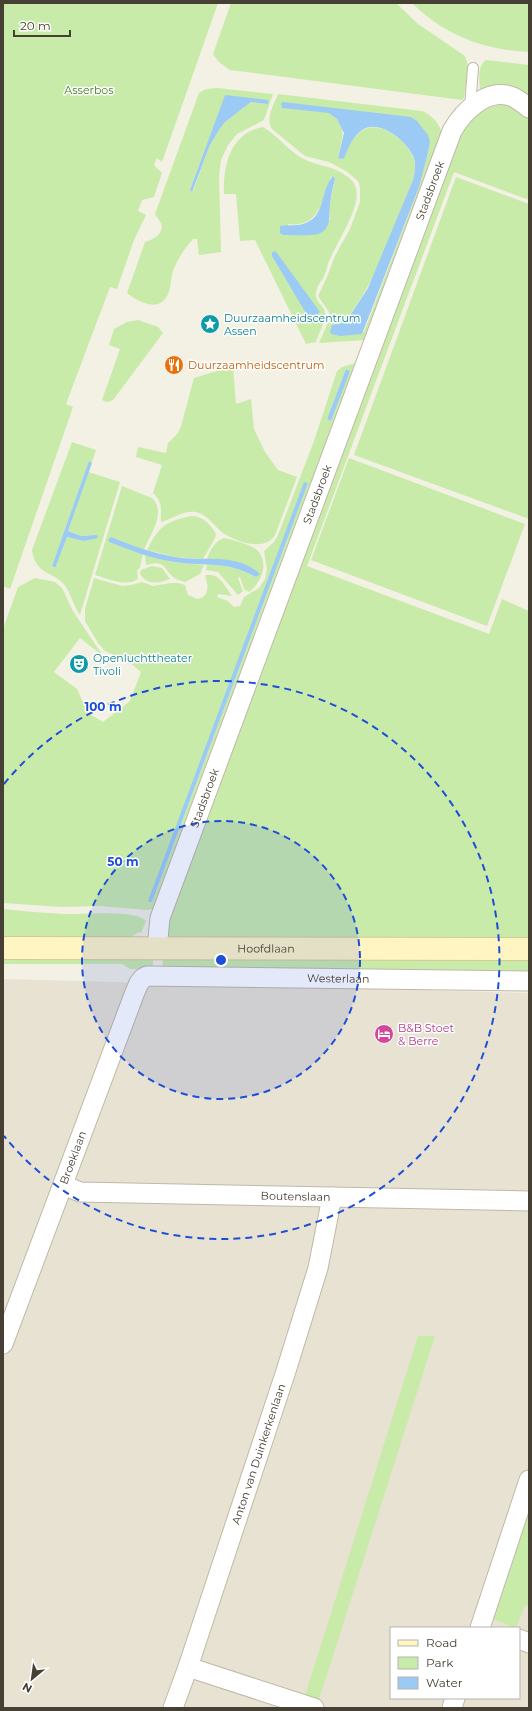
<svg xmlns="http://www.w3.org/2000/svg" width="532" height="1711" viewBox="0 0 532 1711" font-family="Montserrat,sans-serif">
<rect width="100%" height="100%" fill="#f3f0e4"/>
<path fill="#e8e2d2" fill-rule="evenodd" d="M 3,979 L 529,993 L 529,1708 L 3,1708 ZM 391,1628 L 519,1628 L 519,1698 L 391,1698 Z"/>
<g fill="#c9ebaa" fill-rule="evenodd">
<path d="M 3,3 L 218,3 L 162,162 L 157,158 L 154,165 L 162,173 L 154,197 L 142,200 L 138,211 L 146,215 L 134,240 L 117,289 L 110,287 L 66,404 L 73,407 L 10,589 L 3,586 Z"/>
<path d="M 231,3 L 396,3 L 418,24 L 465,56 L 468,65 L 464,98 L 462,100 L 230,70 L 219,62 L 213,54 Z"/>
<path d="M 412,3 L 529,3 L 529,52 C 484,50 444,35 412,3 Z"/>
<path d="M 486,60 L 529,65 L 529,97 L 480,92 C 480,82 476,67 486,60 Z"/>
<path d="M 218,88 L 273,94 L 264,120 L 237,134 L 228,145 L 221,160 L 219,176 L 221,252 L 199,255 L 197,239 L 193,239 C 185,248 179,257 174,268 C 170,277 172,288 167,296 C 158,313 137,301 127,293 L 145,242 C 153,240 165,233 161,223 C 159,220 157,217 155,214 L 199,93 L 206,89 ZM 225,96 L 269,101 L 267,104 L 251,102 L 225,122 L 219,130 L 210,145 L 193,191 L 190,190 Z"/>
<path d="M 278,94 L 422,111 C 433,116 441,124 442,136 L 365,340 L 319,343 L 330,318 L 329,312 L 318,296 L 319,294 L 327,277 L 335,256 L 350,229 L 360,202 L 360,187 L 358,181 L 346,171 L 329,162 L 305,156 L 272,129 C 265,119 274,104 278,94 ZM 329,113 L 430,142 L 427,157 L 419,187 L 364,332 L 334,324 L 343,323 C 377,283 393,228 413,180 C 415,173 416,166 414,159 C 408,142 381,119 363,130 C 352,137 347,148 341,159 L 338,158 C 341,139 350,126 329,113 Z"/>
<path d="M 503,104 L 514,105 L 529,115 L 529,200 L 454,172 L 307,566 L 489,634 L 502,599 L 529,611 L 529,939 L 172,938 L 167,936 L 164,921 L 453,142 C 467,122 477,108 503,104 Z"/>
<path d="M 263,127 C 277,135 287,149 300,157 C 314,166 332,165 345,175 C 350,178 355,183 356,189 C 361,207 337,242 330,259 C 327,264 327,271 324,276 C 322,281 318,284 317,289 C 312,303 324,303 325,313 C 326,322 318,334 316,342 L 306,344 L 255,240 L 240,241 L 236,194 L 224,194 C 223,166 230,133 263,127 ZM 331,177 L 334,177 L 335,179 L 330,204 L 330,219 L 318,234 L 287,235 L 288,224 C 319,228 322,201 331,177 Z"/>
<path d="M 456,177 L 529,204 L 529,519 L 354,455 Z"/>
<path d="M 138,320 L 158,327 L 163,333 L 113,400 C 108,403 106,402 102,400 L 120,349 L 109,345 L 114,329 L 127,322 Z"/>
<path d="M 362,361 L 156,909 L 146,910 L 99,906 L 62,907 L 3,903 L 3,629 L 18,587 L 35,578 L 55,582 L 62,588 L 73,611 L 103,656 L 80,638 L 54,672 L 77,689 L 88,713 L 103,722 L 130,701 L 141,672 L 129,662 L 105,651 L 98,643 L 85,621 L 85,609 L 94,578 L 122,586 L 131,585 L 142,582 L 153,586 L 171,583 L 178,583 L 185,585 L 188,595 L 197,599 C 209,598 209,585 205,576 L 206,575 C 219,573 225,586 232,596 L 218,594 L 217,597 L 228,601 L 234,607 L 240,606 L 244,597 L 259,588 L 265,579 L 267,569 L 264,551 L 274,542 L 278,535 L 314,441 L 337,371 L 342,367 ZM 346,369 L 349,370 L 331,421 L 327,419 ZM 308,483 L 152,902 L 151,903 Z"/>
<path d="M 233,366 L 236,404 L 251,399 L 254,429 L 265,452 L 278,470 L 297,477 L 275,535 C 265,552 237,542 223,533 C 214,526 208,515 196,512 C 184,510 172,519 161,522 C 160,508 164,504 153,493 L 162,465 L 136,457 L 138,447 L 166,453 L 168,443 L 178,433 L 181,426 L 194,378 Z"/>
<path d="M 72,442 L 96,450 L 92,462 L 89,462 L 52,566 L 54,568 L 67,537 L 84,541 L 90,540 L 89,535 L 81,536 L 68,531 L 88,472 L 120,482 L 80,615 C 74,606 71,595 66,587 C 54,570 36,577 32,550 Z"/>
<path d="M 349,458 L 525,524 L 487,626 L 311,560 Z"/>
<path d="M 122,486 L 152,498 C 167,512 150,535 144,550 L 132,546 L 109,542 L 143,554 L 140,567 L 137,571 L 138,579 C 126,587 108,579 95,575 Z"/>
<path d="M 191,516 C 203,516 210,524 216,534 L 215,538 L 203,559 L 176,557 L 147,550 C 158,527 166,521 191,516 Z"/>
<path d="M 224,538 C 233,540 250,544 257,550 C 270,563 261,583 249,592 L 244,589 L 240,577 L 238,578 L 243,591 L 238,595 L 218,572 L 206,570 L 207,565 C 225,564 240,569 256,577 L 258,576 L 217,559 L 207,559 C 209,551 216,540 224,538 Z"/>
<path d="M 145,555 L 174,562 L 204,565 L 200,574 L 185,582 C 182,581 178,580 176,579 C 162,570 168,559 146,565 Z"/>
<path d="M 152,566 L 162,568 L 170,579 C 160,583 145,586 140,573 L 141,570 Z"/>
<path d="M 3,909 C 23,911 44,913 64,914 C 81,915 135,909 146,921 L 141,933 L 139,932 L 129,938 L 3,938 Z"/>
<path d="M 3,958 L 150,958 L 153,959 L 153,965 L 150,969 L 130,969 L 122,964 L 3,964 Z"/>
<path d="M 164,958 L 529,960 L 529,975 L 165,969 L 162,964 Z"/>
<path d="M 418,1336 L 435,1336 L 317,1706 L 303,1702 Z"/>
<path d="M 529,1510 L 529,1606 L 525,1605 L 516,1628 L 514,1628 L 493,1619 Z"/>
</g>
<g fill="#9bcaf5">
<path d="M 225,95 L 268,100 L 269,103 L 267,104 L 251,102 L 225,122 L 219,130 L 210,145 L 192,192 L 190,190 Z"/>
<path d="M 283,102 L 411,117 L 417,121 L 428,135 L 430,142 L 427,157 L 419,187 L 362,334 L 340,336 L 331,334 L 330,332 L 332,325 L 343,323 L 353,311 L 368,288 L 413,180 C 415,173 416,165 414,158 C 408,142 380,118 362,130 C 352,137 349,147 344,158 L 341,159 L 338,158 L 344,133 L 337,119 L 329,113 L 282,108 L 281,103 Z"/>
<path d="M 333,176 L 335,179 C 333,187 331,195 330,204 C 329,214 332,230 318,234 C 313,236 290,235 283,235 L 280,233 L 280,226 C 289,224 299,227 308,222 C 325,214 321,189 333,176 Z"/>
<path d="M 274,251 L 277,253 L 320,312 L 310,320 L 272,256 L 272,253 Z"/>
<path d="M 346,369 L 350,371 L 331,421 L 327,419 Z"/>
<path d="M 89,461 L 92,463 L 68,531 L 81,536 L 97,535 L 98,538 L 84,541 L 67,537 L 55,568 L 52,566 Z"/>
<path d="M 304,482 L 308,483 L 152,902 L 150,902 L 148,901 Z"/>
<path d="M 111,537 C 132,546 153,553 175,557 C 204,562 236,552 260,574 L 256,577 C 225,560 207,567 175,562 C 152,559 130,550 109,542 L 108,540 Z"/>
</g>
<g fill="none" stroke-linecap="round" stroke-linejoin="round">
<g stroke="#bfb9a6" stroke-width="12">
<path id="lane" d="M 470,107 L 473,68"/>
</g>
<g stroke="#bfb9a6" stroke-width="21">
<g id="street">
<path id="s1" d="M 157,949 L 160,918 L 452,131 C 464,110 488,87 513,97 C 519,100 524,104 529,108"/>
<path id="s2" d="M 63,1185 L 80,1192 L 529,1201"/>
<path id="s3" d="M 3,1344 L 135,992 L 139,983 L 143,978 L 147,976 L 529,981"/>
<path d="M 480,1628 L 529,1480"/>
<path d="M 519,1639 L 529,1643"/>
<path d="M 188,1667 L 314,1708"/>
<path id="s4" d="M 173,1708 L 188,1667 L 286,1371 L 318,1268 L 332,1197"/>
<path d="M 452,1708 L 455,1698"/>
</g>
</g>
<g stroke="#d6c990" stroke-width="24">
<g id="secondary">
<path id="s5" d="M 3,948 L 529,949"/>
</g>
</g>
<use href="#lane" stroke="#fff" stroke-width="10"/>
<use href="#street" stroke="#fff" stroke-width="19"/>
<use href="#secondary" stroke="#fff5c3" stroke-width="22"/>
</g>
<circle cx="221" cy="960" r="139" fill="#1d4ed8" fill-opacity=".12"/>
<g fill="none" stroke="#1d4ed8" stroke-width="2" stroke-dasharray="7 5">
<circle cx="221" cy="960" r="139"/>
<path d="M4 784A279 279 0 1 1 4 1136"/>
</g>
<defs>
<g id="sight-disc" transform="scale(1)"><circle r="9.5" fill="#0f9aa8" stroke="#fff"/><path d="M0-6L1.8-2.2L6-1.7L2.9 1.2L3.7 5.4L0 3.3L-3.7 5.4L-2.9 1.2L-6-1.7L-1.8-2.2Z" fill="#fff"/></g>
<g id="restaurant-disc" transform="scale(1)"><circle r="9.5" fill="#e8710a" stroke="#fff"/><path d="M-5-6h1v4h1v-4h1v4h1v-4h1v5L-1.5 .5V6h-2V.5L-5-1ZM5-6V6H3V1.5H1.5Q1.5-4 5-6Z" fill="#fff"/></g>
<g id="theatre-disc" transform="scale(1)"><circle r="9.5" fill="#0f9aa8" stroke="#fff"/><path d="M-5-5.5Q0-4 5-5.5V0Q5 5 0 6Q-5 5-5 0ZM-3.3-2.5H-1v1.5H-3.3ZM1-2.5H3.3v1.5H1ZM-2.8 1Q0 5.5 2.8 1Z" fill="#fff"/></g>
<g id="hotel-disc" transform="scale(1)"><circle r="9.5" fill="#d1479c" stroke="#fff"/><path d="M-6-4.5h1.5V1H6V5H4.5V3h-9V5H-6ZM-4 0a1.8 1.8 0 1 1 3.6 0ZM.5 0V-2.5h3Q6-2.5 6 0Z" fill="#fff"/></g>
</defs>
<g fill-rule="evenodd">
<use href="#sight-disc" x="210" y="324"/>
<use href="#restaurant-disc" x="174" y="365"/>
<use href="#theatre-disc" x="79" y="664"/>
<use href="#hotel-disc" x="384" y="1034"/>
</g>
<g text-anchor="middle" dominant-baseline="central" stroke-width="3" stroke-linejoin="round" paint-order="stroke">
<g font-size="11" fill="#3e7c23" stroke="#fff">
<text x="89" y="90">Asserbos</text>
</g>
<g font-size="11" fill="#464034" stroke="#fff">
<text stroke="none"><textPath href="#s1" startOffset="807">Stadsbroek</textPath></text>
<text stroke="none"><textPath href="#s1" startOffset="483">Stadsbroek</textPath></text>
<text stroke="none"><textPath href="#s1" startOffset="159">Stadsbroek</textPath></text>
<text stroke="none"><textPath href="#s5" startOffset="263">Hoofdlaan</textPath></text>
<text stroke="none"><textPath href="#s3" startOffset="588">Westerlaan</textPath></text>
<text stroke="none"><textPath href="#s3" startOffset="199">Broeklaan</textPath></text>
<text stroke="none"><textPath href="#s2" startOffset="234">Boutenslaan</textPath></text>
<text stroke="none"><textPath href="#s4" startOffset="268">Anton van Duinkerkenlaan</textPath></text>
</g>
<g font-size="11" fill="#0d838f" stroke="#fff" text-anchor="start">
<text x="224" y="318">Duurzaamheidscentrum<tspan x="224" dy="13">Assen</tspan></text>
<text x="93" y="658">Openluchttheater<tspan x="93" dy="13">Tivoli</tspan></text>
</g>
<g font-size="11" fill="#c56008" stroke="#fff" text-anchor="start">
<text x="188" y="365">Duurzaamheidscentrum</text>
</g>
<g font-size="11" fill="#b23c85" stroke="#fff" text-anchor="start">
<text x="398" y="1028">B&amp;B Stoet<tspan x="398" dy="13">&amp; Berre</tspan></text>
</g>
</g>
<circle cx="221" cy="960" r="6" fill="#1d4ed8" stroke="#fff" stroke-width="2"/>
<g font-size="12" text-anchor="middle" font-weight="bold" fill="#1d4ed8" stroke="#fff" stroke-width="3" stroke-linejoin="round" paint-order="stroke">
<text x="103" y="711">100 m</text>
<text x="123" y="866">50 m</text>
</g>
<rect width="532" height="1711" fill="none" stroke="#464034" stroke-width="8"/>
<rect x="390" y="1627" width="130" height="72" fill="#ffffff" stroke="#b5b3ae"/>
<rect x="398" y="1640" width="20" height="6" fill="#fff5c3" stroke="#b5b3ae"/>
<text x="426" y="1647" font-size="12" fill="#464034">Road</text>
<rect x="398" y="1657" width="20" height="12" fill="#c9ebaa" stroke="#b5b3ae"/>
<text x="426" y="1667" font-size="12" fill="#464034">Park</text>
<rect x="398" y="1677" width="20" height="12" fill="#9bcaf5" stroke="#b5b3ae"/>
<text x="426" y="1687" font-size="12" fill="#464034">Water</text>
<g transform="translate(32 1679) rotate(209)" stroke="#ffffff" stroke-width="3" paint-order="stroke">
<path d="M0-3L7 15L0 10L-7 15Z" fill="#464034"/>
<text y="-6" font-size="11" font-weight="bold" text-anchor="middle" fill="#464034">N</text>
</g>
<path d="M14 30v6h56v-6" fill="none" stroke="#464034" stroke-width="2"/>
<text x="20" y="30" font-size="12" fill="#464034" stroke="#ffffff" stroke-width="3" paint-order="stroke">20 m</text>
</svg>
